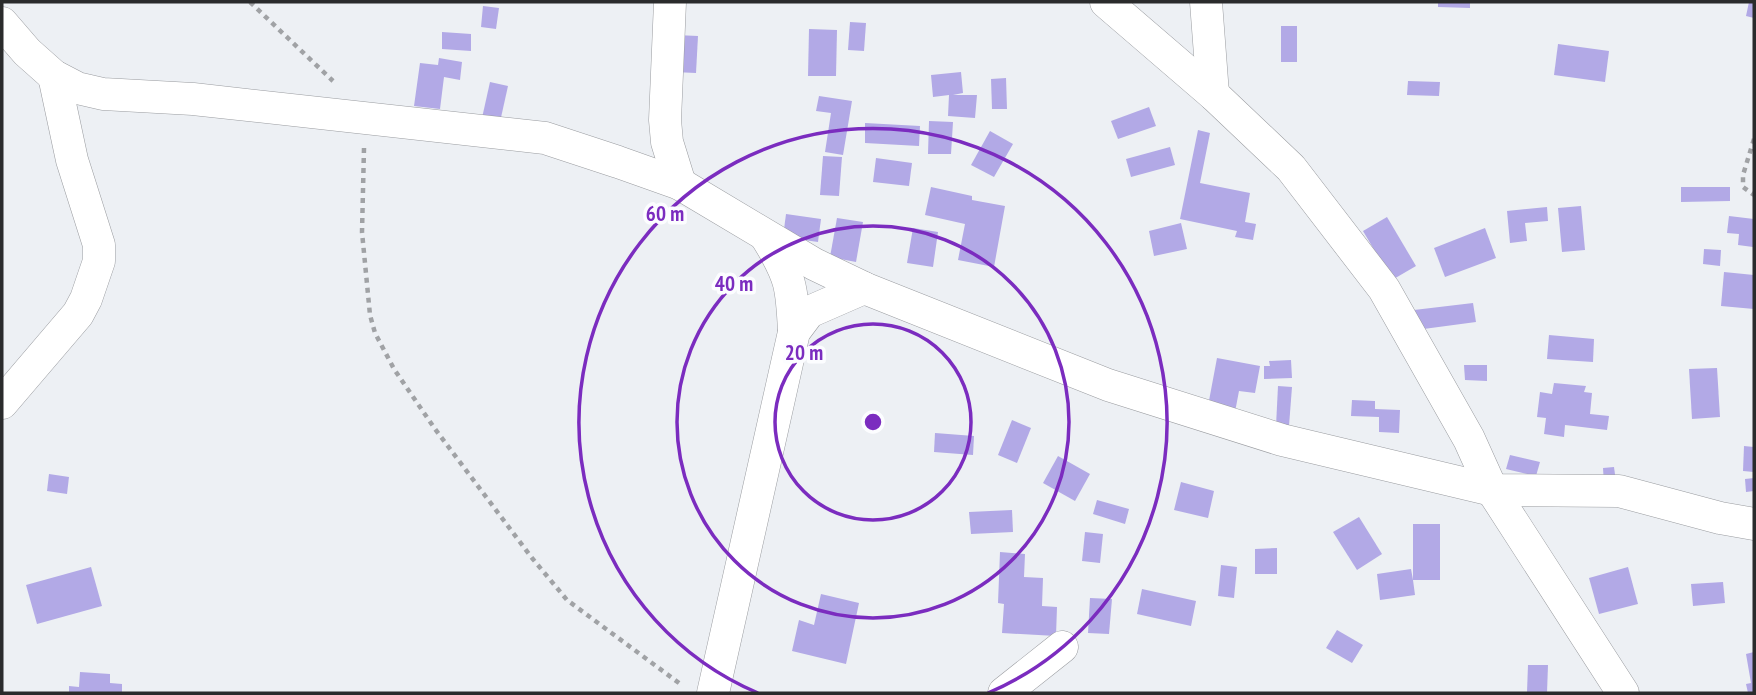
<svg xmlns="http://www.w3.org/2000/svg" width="1756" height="695" viewBox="0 0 1756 695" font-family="'PT Sans Narrow',sans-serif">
<rect width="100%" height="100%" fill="#edf0f4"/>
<g fill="#b2a9e6">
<path d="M 1438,2 L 1470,2 L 1470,8 L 1438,7 Z"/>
<path d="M 1749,2 L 1754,2 L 1754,18 L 1746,16 Z"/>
<path d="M 483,6 L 499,8 L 496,29 L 481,27 Z"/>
<path d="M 850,22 L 866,23 L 864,51 L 848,50 Z"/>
<rect x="1281" y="26" width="16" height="36"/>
<path d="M 809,29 L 837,30 L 836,76 L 808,76 Z"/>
<path d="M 442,32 L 471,34 L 471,51 L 442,49 Z"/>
<path d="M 676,35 L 698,36 L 696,73 L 674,72 Z"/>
<path d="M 1558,44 L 1609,51 L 1605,82 L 1554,75 Z"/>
<path d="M 439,58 L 462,62 L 460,80 L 444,77 L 440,109 L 414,106 L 420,63 L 438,65 Z"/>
<path d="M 961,72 L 963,93 L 953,95 L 977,95 L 975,118 L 948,116 L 949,95 L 933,97 L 931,75 Z"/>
<path d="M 1006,78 L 1007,109 L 992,109 L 991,79 Z"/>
<path d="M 1408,81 L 1440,82 L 1439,96 L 1407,95 Z"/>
<path d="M 490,82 L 508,86 L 500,122 L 482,118 Z"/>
<path d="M 819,96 L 852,101 L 843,155 L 825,152 L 831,113 L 816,111 Z"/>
<path d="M 1149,107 L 1156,126 L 1118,139 L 1111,121 Z"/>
<path d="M 929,121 L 953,122 L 951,154 L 928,154 Z"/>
<path d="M 865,123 L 920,126 L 919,146 L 865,143 Z"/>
<path d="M 1198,130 L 1210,133 L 1200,183 L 1250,193 L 1245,222 L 1256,224 L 1253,240 L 1235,237 L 1237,231 L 1180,219 Z"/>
<path d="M 990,131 L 1013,144 L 994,177 L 971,165 Z"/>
<path d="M 1170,147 L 1175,165 L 1131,177 L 1126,159 Z"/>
<path d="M 823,156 L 842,157 L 839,196 L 820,195 Z"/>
<path d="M 876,158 L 912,163 L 909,186 L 873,182 Z"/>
<path d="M 931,187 L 972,196 L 972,200 L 1005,206 L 994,267 L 958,260 L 965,224 L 925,215 Z"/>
<path d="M 1681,187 L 1730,187 L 1730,201 L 1681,202 Z"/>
<path d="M 1581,206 L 1585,250 L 1562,252 L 1558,208 Z"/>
<path d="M 1547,207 L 1548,221 L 1525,223 L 1527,241 L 1510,243 L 1507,211 Z"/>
<path d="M 786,214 L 821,219 L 818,242 L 783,237 Z"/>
<path d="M 1729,216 L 1754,219 L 1753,247 L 1738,245 L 1739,234 L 1727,233 Z"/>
<path d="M 1387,217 L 1416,266 L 1392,280 L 1363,231 Z"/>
<path d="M 837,218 L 863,222 L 856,262 L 830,257 Z"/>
<path d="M 1181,223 L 1187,249 L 1154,256 L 1149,231 Z"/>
<path d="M 913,228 L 938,232 L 933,267 L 907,263 Z"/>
<path d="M 1485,228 L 1496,258 L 1445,277 L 1434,248 Z"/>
<path d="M 1704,249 L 1721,250 L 1720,266 L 1703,264 Z"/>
<path d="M 1724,272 L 1754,275 L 1754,309 L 1721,306 Z"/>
<path d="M 1473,303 L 1476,322 L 1416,330 L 1414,310 Z"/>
<path d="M 1549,335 L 1594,339 L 1593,362 L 1547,359 Z"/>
<path d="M 1217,358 L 1260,366 L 1255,393 L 1239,391 L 1235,412 L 1208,406 Z"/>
<path d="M 1291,360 L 1292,378 L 1264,379 L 1264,366 L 1270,366 L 1269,361 Z"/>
<path d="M 1464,365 L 1487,365 L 1487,381 L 1465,380 Z"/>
<path d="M 1717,368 L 1720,417 L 1692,419 L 1689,369 Z"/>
<path d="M 1554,383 L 1586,386 L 1584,392 L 1592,393 L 1590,414 L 1609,416 L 1607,430 L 1565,425 L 1564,437 L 1544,434 L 1546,418 L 1537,417 L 1540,392 L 1552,394 Z"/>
<path d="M 1278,386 L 1292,387 L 1289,426 L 1276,426 Z"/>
<path d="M 1352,400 L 1375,401 L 1375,409 L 1400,410 L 1399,433 L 1379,432 L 1379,417 L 1351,416 Z"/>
<path d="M 1012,420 L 1031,428 L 1017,463 L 998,455 Z"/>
<path d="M 935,433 L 974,436 L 973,455 L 934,452 Z"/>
<path d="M 1744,446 L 1754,447 L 1754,472 L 1743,471 Z"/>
<path d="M 1510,455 L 1540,462 L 1536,476 L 1506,469 Z"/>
<path d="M 1058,456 L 1090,474 L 1075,501 L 1043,483 Z"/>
<path d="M 1614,467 L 1616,482 L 1604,483 L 1603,468 Z"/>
<path d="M 49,474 L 69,477 L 67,494 L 47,491 Z"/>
<path d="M 1754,478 L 1754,491 L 1746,492 L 1745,479 Z"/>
<path d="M 1181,482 L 1214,491 L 1208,518 L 1174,510 Z"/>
<path d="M 1097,500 L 1129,509 L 1125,524 L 1093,514 Z"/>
<path d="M 1012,510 L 1013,532 L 971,534 L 969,512 Z"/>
<path d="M 1359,517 L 1382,554 L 1357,570 L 1333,532 Z"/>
<path d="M 1413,524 L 1440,524 L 1440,580 L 1413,580 L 1415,595 L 1380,600 L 1377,574 L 1411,569 L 1413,580 Z"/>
<path d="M 1085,532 L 1103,534 L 1100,563 L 1082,561 Z"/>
<path d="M 1277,548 L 1277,574 L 1255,574 L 1255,549 Z"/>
<path d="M 1000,552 L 1025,554 L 1024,577 L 1043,578 L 1042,606 L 1057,607 L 1056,636 L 1002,633 L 1004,604 L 998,603 Z"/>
<path d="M 1221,565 L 1237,567 L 1234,598 L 1218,596 Z"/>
<path d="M 91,567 L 102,606 L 37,624 L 26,585 Z"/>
<path d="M 1628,567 L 1638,604 L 1599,614 L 1589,578 Z"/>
<path d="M 1723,582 L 1725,603 L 1693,606 L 1691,584 Z"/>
<path d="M 1142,589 L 1196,601 L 1191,626 L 1137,614 Z"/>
<path d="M 821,594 L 859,603 L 846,664 L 792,651 L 799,620 L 814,625 Z"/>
<path d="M 1090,598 L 1112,599 L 1109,634 L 1088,633 Z"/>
<path d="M 1337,630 L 1363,645 L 1352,663 L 1326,648 Z"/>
<path d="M 1754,652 L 1754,693 L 1748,693 L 1746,684 L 1751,683 L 1746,654 Z"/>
<path d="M 1528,665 L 1548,665 L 1547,693 L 1527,692 Z"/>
<path d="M 80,672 L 110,674 L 110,683 L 122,684 L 122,693 L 69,693 L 69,686 L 79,687 Z"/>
</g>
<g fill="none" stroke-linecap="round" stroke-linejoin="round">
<g stroke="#9a9ca0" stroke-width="33">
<g id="minor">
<path d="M 670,2 L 665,120 L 667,142 L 680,184"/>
<path d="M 1106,2 L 1213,94 L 1291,168 L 1384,289 L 1469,439 L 1492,490 L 1623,693"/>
<path d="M 1206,2 L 1213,94"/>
<path d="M 2,23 L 27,52 L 54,76 L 77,88 L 103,94 L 193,99 L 545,138 L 618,162 L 680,184 L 814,264 L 864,288 L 1108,385 L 1282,440 L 1492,490 L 1619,491 L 1720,518 L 1754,524"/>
<path d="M 767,238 C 791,277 792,287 794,332"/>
<path d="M 2,403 L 78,314 L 86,299 L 99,261 L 99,245 L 72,160 L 54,76"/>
<path d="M 713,693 L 794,332 L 809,312 L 864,288"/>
<path d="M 1004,693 L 1062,647"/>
</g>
</g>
<g stroke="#a0a2a5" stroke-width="4.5" stroke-dasharray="5 5" stroke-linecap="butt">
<path d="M 250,2 L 333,81"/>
<path d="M 1754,139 L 1743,175 L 1743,187 L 1754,195"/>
<path d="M 364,148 L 362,232 L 370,315 L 375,333 L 394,369 L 435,429 L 532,558 L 567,600 L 683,686"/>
</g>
<use href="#minor" stroke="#fff" stroke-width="32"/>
</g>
<g fill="none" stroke="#7b2cbf" stroke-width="3.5">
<circle cx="873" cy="422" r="98"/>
<circle cx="873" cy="422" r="196"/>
<path d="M758 693A294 294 0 1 1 988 693"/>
</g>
<circle cx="873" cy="422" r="10" fill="#7b2cbf" stroke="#fcfdff" stroke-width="3.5"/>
<g font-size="21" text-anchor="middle" font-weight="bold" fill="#7b2cbf" stroke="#fcfdff" stroke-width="7" stroke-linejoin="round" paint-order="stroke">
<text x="665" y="221">60 m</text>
<text x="734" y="291">40 m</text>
<text x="804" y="360">20 m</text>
</g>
<rect width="1756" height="695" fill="none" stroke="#2a2b2c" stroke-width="7"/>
</svg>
